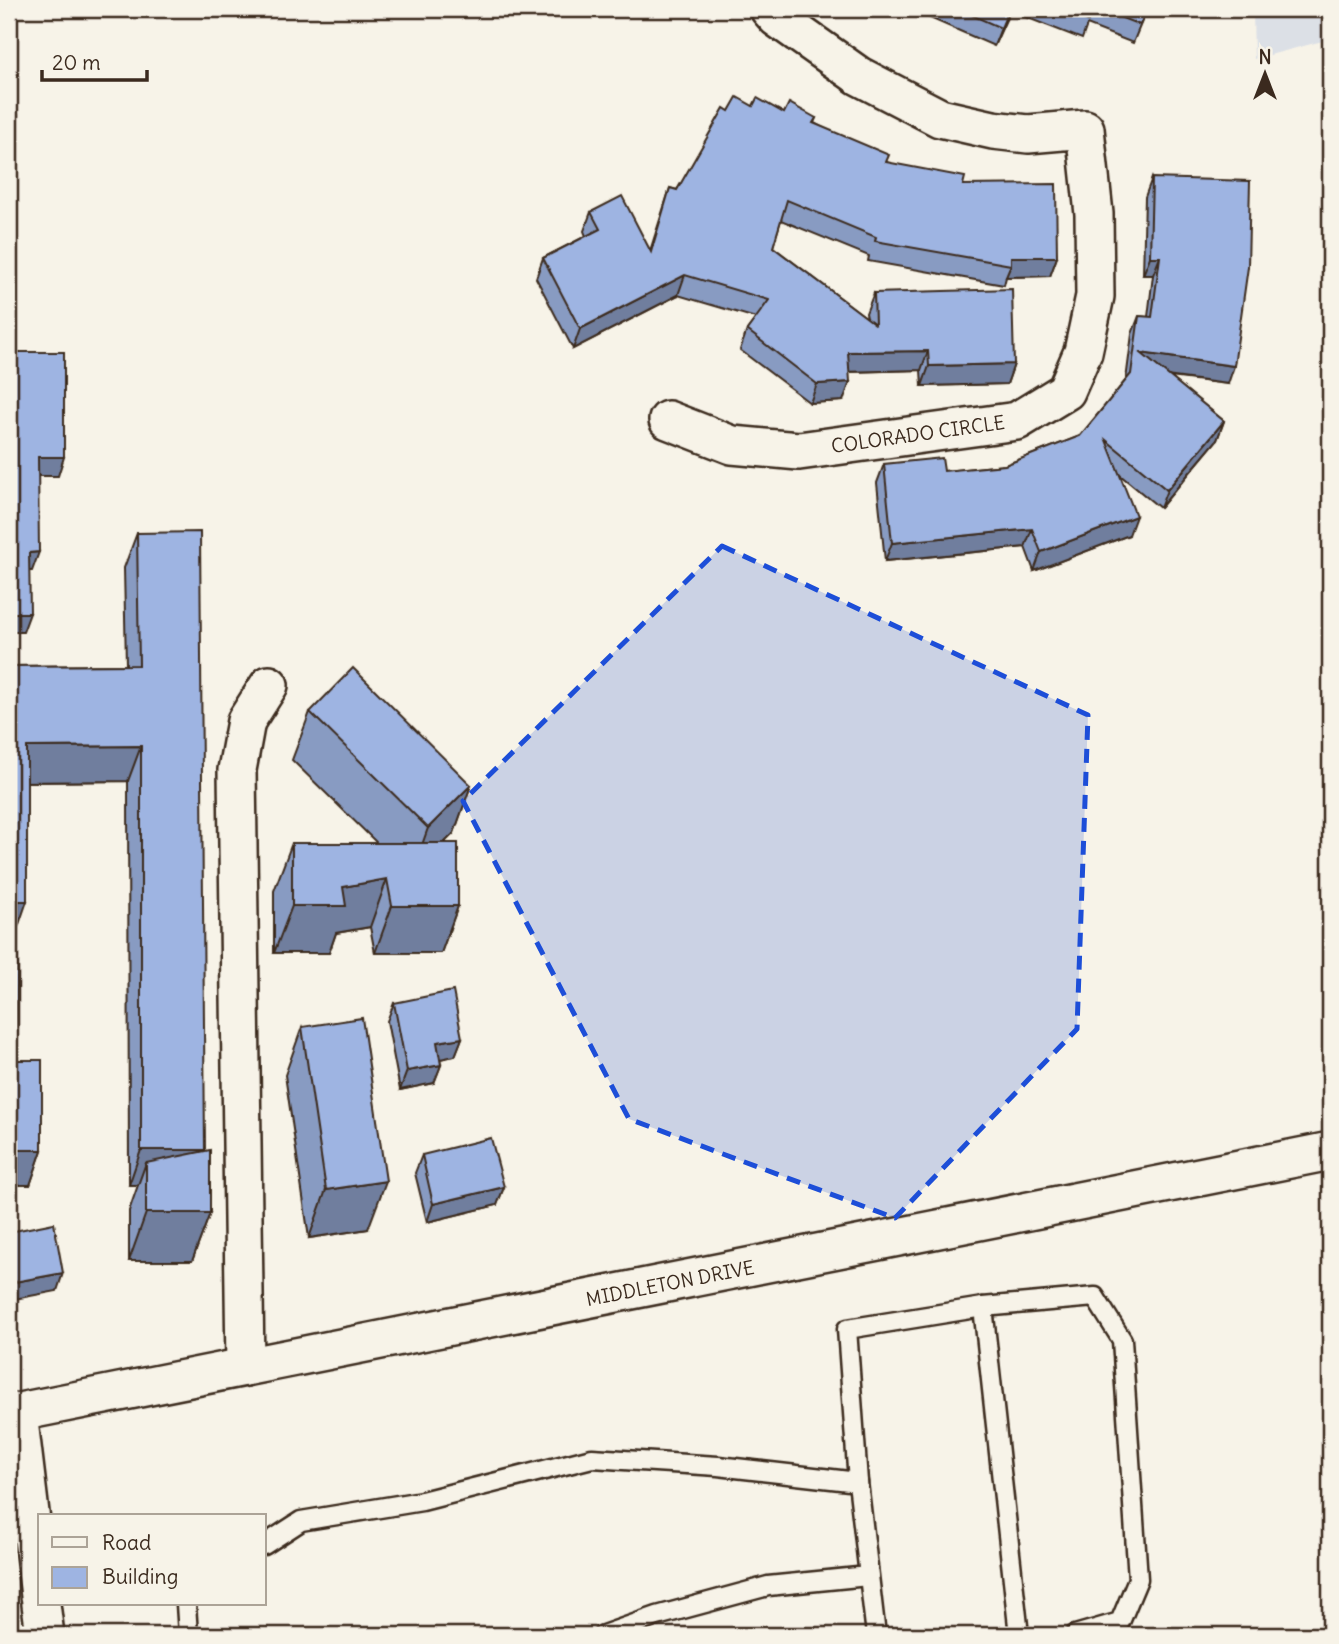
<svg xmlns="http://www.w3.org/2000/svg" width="1339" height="1644" viewBox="0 0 1339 1644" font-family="Delius,sans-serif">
<rect width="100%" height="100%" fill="#f7f3e8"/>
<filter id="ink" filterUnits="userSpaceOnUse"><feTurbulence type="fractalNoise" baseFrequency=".0143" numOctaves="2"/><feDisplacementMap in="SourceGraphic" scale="14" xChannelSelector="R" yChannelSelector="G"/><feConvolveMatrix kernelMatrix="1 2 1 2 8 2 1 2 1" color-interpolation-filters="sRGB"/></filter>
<g filter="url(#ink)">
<path fill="#dce0e6" d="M 1253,9 L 1330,9 L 1330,39 L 1254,59 Z"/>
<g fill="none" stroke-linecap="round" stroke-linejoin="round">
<g stroke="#3b2a1e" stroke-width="23">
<g id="service">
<path d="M 983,1307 L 1019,1635"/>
<path d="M 264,1545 L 301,1521 L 422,1501 L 592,1458 L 718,1466 L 858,1482"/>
<path d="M 186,1604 L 188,1635"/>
<path d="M 603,1635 L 657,1616 L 768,1586 L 868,1576"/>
<path d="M 876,1635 L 858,1482 L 847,1329 L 983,1307 L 1095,1297 L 1122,1340 L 1138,1579 L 1120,1622 L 1075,1635"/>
</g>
</g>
<g stroke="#3b2a1e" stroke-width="42">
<g id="minor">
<path d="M 668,420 L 732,445 L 799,451 L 1017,421 L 1066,391 L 1083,352 L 1095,296 L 1094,214 L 1085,129 L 1028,134 L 993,130 L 940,118 L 859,76 L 777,18 L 769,9"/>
<path d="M 245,1367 L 237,770 L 246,721 L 269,685"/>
<path d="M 18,1413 L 40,1596"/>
<path d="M 9,1414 L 1330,1151"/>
<path d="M 41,1604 L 45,1635"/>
</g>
</g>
<use href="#service" stroke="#f7f3e8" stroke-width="18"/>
<use href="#minor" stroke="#f7f3e8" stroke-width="37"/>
</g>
<g fill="#889bc2" stroke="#3b2a1e" stroke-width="2">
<path d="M 914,9 L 1147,9 L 1133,43 L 1087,25 L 1082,39 L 1010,11 L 994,46 L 914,11 Z"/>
<path d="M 729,111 L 784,113 L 816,118 L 814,123 L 886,162 L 963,185 L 1057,257 L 1050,276 L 1006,277 L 1004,285 L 868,261 L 869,256 L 781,220 L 773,247 L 867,318 L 866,313 L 874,293 L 1014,364 L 1007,384 L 922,386 L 921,370 L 849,372 L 843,401 L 810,403 L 740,350 L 747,330 L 756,318 L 678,295 L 573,349 L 536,278 L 543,258 L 586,236 L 584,231 L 591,212 L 650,251 L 670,188 L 677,190 Z"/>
<path d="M 1152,178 L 1228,384 L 1170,377 L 1224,421 L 1217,440 L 1160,508 L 1120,475 L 1129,535 L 1034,571 L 1025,547 L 885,561 L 877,483 L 884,464 L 944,471 L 1005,465 L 1080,436 L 1126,380 L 1132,334 L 1139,316 L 1148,317 L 1153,275 L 1143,275 L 1145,197 Z"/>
<path d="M 137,533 L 204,1151 L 210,1213 L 192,1261 L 129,1261 L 129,1211 L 138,1185 L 129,1185 L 128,781 L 27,782 L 17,928 L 16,1060 L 42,1150 L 30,1185 L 9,1185 L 9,666 L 126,665 L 124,568 Z"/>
<path d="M 310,712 L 471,785 L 454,833 L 444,843 L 458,906 L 441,953 L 375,953 L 370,927 L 336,933 L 329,953 L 274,953 L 274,891 L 292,843 L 377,843 L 292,760 Z"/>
<path d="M 394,1003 L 462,1038 L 455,1056 L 440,1059 L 441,1065 L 434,1083 L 400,1090 L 387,1021 Z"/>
<path d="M 302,1027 L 368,1229 L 309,1238 L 285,1075 Z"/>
<path d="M 422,1155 L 504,1187 L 497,1205 L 427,1222 L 415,1173 Z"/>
</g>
<g fill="#6f7e9e" stroke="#3b2a1e" stroke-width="2">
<path d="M 1009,9 L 1010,9 L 994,46 L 1001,28 Z"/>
<path d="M 9,161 L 17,161 L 10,179 L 9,179 Z"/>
<path d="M 1011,257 L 1057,257 L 1050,276 L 1006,277 L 1011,265 Z"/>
<path d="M 1150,257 L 1160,257 L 1153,275 L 1143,275 Z"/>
<path d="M 685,275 L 678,295 L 573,349 L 580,329 Z"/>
<path d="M 928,351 L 921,370 L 841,372 L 848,352 Z"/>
<path d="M 1141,353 L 1234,366 L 1228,384 L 1135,372 Z"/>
<path d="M 1014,364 L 1007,384 L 922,386 L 929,366 Z"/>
<path d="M 850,382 L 843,401 L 810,403 L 817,384 Z"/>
<path d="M 1224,421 L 1217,440 L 1160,508 L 1167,490 Z"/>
<path d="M 38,457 L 64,457 L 58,476 L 31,476 Z"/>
<path d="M 1136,516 L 1129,535 L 1034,571 L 1041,552 Z"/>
<path d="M 1032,529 L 1025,547 L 885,561 L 892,543 Z"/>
<path d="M 39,552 L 32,571 L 22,571 L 29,553 Z"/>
<path d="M 9,613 L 30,613 L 23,632 L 9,632 Z"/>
<path d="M 141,746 L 128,781 L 15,782 L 27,747 Z"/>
<path d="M 471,785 L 454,833 L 411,876 L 428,828 Z"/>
<path d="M 387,879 L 370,927 L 336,933 L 329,953 L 274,953 L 292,906 L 343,887 Z"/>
<path d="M 18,901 L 27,901 L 15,936 Z"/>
<path d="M 392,906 L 458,906 L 441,953 L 375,953 Z"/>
<path d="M 462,1038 L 455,1056 L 430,1061 L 437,1042 Z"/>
<path d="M 441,1065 L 434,1083 L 400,1090 L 407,1071 Z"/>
<path d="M 9,1150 L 42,1150 L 30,1185 L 9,1185 Z"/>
<path d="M 141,1150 L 205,1150 L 192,1185 L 146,1163 L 138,1185 L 129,1185 Z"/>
<path d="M 386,1181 L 368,1229 L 309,1238 L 326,1190 Z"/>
<path d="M 504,1187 L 497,1205 L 427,1222 L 433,1204 Z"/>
<path d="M 146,1213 L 210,1213 L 192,1261 L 129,1261 Z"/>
<path d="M 63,1273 L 57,1291 L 9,1300 L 9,1283 Z"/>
</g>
<g fill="#9eb4e2" stroke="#3b2a1e" stroke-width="2">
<path d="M 958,9 L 1009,9 L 1001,28 Z"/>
<path d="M 1057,9 L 1093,9 L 1088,21 Z"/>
<path d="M 1099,9 L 1147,9 L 1140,25 Z"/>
<path d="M 737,97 L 753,106 L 757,98 L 784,113 L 789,103 L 816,118 L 813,123 L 889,155 L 886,162 L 965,177 L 963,185 L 1056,184 L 1057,257 L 1011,257 L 1011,265 L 875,241 L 876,237 L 787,200 L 773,247 L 875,324 L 874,293 L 1012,289 L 1014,364 L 929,366 L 928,351 L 848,352 L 850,382 L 817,384 L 747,330 L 769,300 L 685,275 L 580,329 L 543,258 L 600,229 L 591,212 L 622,196 L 651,252 L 670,188 L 677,190 L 724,108 L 729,111 Z"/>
<path d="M 9,115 L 18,115 L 17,161 L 9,161 Z"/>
<path d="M 1152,178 L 1250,181 L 1248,267 L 1234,366 L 1141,353 L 1224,421 L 1167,490 L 1106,440 L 1136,516 L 1041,552 L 1032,529 L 892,543 L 884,464 L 942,458 L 944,471 L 1005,465 L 1080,436 L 1131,374 L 1139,316 L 1152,317 L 1160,257 L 1150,257 Z"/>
<path d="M 9,352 L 64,352 L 64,457 L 38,457 L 39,552 L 29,553 L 30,613 L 9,613 Z"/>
<path d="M 200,532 L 205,1150 L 141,1150 L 141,746 L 27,747 L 27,901 L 18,901 L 16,1060 L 42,1060 L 42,1150 L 9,1150 L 9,666 L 139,665 L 137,533 Z"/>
<path d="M 353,668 L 471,785 L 428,828 L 310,712 Z"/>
<path d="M 292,843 L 458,843 L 458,906 L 392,906 L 387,879 L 343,887 L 346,906 L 292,906 Z"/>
<path d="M 453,991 L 462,1038 L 437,1042 L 441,1065 L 407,1071 L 394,1003 Z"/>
<path d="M 362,1018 L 386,1181 L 326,1190 L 302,1027 Z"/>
<path d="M 491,1138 L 504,1187 L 433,1204 L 422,1155 Z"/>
<path d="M 210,1150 L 210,1213 L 146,1213 L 146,1163 Z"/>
<path d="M 54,1223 L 63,1273 L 9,1283 L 9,1232 Z"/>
</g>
</g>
<path fill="#1d4ed8" fill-opacity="0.2" stroke="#1d4ed8" stroke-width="5" stroke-dasharray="14 9" stroke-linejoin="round" d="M 722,546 L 1088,715 L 1077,1029 L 895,1218 L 629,1119 L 463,801 Z"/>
<g text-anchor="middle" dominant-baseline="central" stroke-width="6" stroke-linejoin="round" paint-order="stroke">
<g font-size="19" fill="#3b2a1e" stroke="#f7f3e8">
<text transform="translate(918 434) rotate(-8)">COLORADO CIRCLE</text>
<text transform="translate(670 1283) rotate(-11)">MIDDLETON DRIVE</text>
</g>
</g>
<rect width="1339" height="1644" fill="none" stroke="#f7f3e8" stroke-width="35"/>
<rect x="18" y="18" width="1304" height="1609" fill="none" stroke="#3b2a1e" stroke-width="2.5" filter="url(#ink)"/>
<rect x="38" y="1514" width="228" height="91" fill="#f7f3e8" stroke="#aca397" stroke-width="2"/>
<rect x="52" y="1537" width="35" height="10" fill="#f7f3e8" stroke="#aca397" stroke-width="2"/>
<text x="102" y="1550" font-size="21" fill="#3b2a1e">Road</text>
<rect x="52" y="1567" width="35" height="21" fill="#9eb4e2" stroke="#aca397" stroke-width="2"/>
<text x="102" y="1584" font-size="21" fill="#3b2a1e">Building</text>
<g transform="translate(1265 74)" stroke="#f7f3e8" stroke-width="5" paint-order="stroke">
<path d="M0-5L12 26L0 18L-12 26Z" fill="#3b2a1e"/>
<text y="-10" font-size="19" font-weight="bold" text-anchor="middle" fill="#3b2a1e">N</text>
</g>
<path d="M42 70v10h105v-10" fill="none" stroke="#3b2a1e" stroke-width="3.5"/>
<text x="52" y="70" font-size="21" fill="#3b2a1e" stroke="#f7f3e8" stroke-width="5" paint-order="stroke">20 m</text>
</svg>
